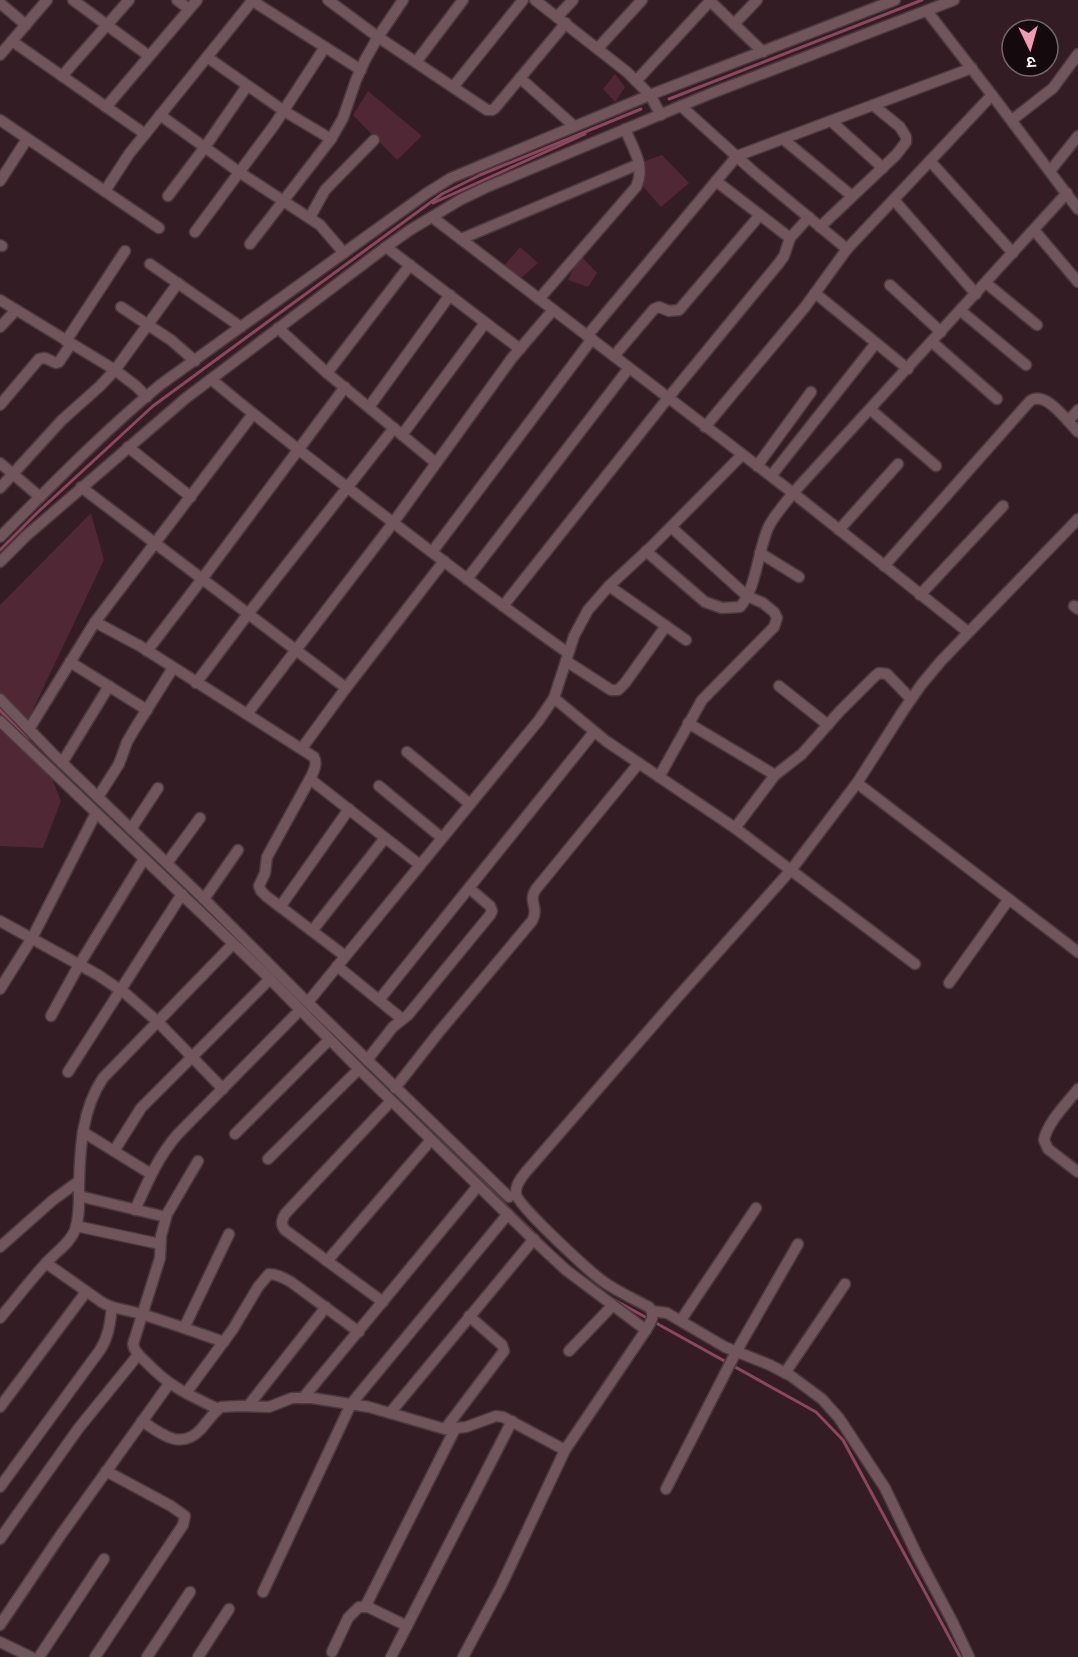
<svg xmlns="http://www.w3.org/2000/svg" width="1078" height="1657" viewBox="0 0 1078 1657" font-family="'Nunito Sans','Noto Sans Devanagari',sans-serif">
<rect width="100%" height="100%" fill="#331c24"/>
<g fill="#502735">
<path d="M 615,74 L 625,87 L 615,102 L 603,89 Z"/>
<path d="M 368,91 L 422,136 L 397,160 L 353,115 Z"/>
<path d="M 662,155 L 689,183 L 661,207 L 642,185 L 642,162 Z"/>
<path d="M 520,247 L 538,263 L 520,279 L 504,266 Z"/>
<path d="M 580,255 L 597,273 L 588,287 L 568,280 Z"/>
<path d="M 91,513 L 104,560 L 28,720 L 61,801 L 43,848 L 0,846 L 0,605 Z"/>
</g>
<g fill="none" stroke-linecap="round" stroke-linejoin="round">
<g stroke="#8b475e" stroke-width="3">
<path d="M 669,99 L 922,0"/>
<path d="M 433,203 L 585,134"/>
<path d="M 0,550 L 38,512 L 153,406 L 442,194 L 480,175 L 641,109"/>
<path d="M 0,710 L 28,740"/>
<path d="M 311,1013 L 546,1245"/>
<path d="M 611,1298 L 816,1412 L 843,1440 L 960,1657"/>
</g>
<g stroke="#4c3940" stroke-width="13">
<g id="minor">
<path d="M 73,0 L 149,56"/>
<path d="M 177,0 L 189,9"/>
<path d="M 251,0 L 361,70"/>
<path d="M 328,0 L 378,37 L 487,110 L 492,110 L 495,108 L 566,23"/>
<path d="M 535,0 L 627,72 L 650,95 L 661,115"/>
<path d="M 709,0 L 763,52"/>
<path d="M 0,3 L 26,25"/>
<path d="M 927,11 L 992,95 L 1078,209"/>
<path d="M 557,17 L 573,0"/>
<path d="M 734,24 L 757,0"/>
<path d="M 12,41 L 145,134"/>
<path d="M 598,48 L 642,0"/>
<path d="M 0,55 L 47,0"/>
<path d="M 207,57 L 284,111 L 331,139"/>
<path d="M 416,62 L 463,0"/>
<path d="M 62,76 L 129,0"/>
<path d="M 520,78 L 574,126"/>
<path d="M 636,81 L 711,0"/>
<path d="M 453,87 L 523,0"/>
<path d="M 681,106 L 755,173 L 847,249"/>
<path d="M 106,107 L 197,0"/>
<path d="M 160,115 L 239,172 L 320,225 L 344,253"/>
<path d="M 0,120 L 159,228"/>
<path d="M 1012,120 L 1053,88 L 1078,54"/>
<path d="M 831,121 L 883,168"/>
<path d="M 783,139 L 852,196"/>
<path d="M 930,161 L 1013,253"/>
<path d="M 1050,171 L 1078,136"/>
<path d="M 0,181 L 27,139"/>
<path d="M 716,181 L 790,238"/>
<path d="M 105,191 L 129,154 L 252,1"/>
<path d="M 168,196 L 205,147 L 247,86"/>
<path d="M 894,200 L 976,294"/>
<path d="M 437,215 L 432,217 L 793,493 L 968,632"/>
<path d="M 310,217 L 325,190 L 374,140"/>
<path d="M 820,227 L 896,155 L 906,142 L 906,137 L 900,127 L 873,105"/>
<path d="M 1034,230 L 1078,282"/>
<path d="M 195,232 L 275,124 L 325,47"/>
<path d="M 461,239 L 639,164"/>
<path d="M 250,244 L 331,139 L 343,118 L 356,80 L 365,60 L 378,37 L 403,0"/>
<path d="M 0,245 L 2,246"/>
<path d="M 386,247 L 520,349"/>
<path d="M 150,264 L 241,327"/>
<path d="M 986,283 L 1037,325"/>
<path d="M 890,285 L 941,332"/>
<path d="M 815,293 L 908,369"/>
<path d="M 539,299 L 636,187 C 646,166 633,149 625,129"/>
<path d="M 0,300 L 115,370 L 136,386 L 147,397"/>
<path d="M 121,307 L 171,340 L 195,361"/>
<path d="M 961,311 L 1026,365"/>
<path d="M 0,327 L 16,310"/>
<path d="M 278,328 L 327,373 L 436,463"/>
<path d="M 587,336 L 737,156 L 972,68"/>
<path d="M 66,341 L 125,251"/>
<path d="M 932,342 L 997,399"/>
<path d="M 614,356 L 654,309 L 659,307 L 669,311 L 679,310 L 760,215"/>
<path d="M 327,373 L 410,265"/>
<path d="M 211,379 C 274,432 339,481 404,531 C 458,572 512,614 568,653"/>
<path d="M 0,405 L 39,359 L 45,358 L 56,363 L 59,362 L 71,344"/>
<path d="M 369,407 L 450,295"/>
<path d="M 871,410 L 936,466"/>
<path d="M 1068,421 L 1078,410"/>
<path d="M 705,427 L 805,307 L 847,249 L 992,95"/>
<path d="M 402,435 L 485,323"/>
<path d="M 128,447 L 191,497"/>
<path d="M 0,463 L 40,497"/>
<path d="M 757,466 L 811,392"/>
<path d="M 771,476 L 876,343"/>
<path d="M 81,487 L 346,688"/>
<path d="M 0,488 L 62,420 L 100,386 L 115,370 L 178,283"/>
<path d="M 839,530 L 898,464"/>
<path d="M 0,537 C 52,485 103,432 160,385 L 427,193 L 451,178 L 650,95 L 895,0"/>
<path d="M 646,551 L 705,602 L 722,608 L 740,607 C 756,589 758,551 768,528 C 774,515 785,504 793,493 L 1067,193"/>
<path d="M 432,552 L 592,339"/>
<path d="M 760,553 L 799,577"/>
<path d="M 0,562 L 26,536 L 186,398 L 386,247 L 410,230 L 460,200 L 487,187 L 712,93 L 954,0"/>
<path d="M 884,566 L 1030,401 C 1046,390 1067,421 1078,432"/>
<path d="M 467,579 L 629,368"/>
<path d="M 609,586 L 686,640"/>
<path d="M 920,595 L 1003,506"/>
<path d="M 503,606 L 668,398 L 779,263 L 784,256 L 790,238 L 809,217"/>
<path d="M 1074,606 L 1078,609"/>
<path d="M 95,622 L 140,646 L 314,757 C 317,763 315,768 312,775 L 267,857 L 265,873 L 259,886 L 261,891 L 266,896 L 345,956"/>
<path d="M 147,651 L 202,579 L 345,387"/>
<path d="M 566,661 L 611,690 L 618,690 L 625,683 L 666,626"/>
<path d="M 70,662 L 147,710"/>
<path d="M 196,683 L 248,614 L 394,428"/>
<path d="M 779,686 L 828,725"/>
<path d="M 554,698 L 606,741 L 735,828 L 915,964"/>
<path d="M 0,699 L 54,755 L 204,899 L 301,996 L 509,1197"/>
<path d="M 247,714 L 393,523 L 512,358 L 553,310"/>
<path d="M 0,721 L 262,971 L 359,1069 L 539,1245 L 566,1270 L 646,1330"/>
<path d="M 688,723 L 775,775"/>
<path d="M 29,729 L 95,622 L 253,414"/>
<path d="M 302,748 L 346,688 L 444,561"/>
<path d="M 407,752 L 470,804"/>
<path d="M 62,763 L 109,686"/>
<path d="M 659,777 L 702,700 L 774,627 L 777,618 L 774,612 L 763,603 L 747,596 L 671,527"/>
<path d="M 310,779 L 420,865"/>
<path d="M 857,783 L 1078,952"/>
<path d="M 379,786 L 442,838"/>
<path d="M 98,797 L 119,764 L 127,742 L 134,730 L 173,668"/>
<path d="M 735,828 L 775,775 L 802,754 L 839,712 L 874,677 L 879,673 L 887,674 L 911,699"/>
<path d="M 131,829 L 158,788"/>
<path d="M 167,863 L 200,818"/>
<path d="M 204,899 L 238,850"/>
<path d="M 280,907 L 349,809"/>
<path d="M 0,921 L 98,975 L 126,994 L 158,1022 L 223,1089"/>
<path d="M 312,931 L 385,838"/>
<path d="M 337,966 L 402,1019"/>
<path d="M 949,983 L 1009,899"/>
<path d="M 0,989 L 32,938 L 96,813"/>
<path d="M 379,1000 L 594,732"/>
<path d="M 308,1002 L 539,720 L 554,698 L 574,636 L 588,610 L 609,586 L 651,547 L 742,455"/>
<path d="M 51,1016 L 79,965 L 144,859"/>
<path d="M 367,1060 L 393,1027 L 408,1015 L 490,915 L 492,911 L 490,906 L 469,888"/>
<path d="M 68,1072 L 182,894"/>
<path d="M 395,1088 L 439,1032 L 532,921 C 540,907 527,902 536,889 L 639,763"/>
<path d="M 1078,1089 C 1067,1103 1047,1123 1044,1140 L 1048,1149 L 1078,1172"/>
<path d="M 83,1132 L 151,1174"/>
<path d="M 235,1134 L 329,1040"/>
<path d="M 114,1151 L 141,1108 L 270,979"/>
<path d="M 268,1159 L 359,1069"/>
<path d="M 198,1161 L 167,1214 L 161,1236 L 160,1258 L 133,1344 C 134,1352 141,1357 147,1363 C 170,1387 189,1395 218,1409"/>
<path d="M 79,1196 L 166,1217"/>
<path d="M 135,1210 C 147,1183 158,1157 177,1135 L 300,1010"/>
<path d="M 76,1226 L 160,1244"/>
<path d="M 0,1247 L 53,1200 L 79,1181"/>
<path d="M 327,1261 L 431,1140"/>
<path d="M 46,1263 L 103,1303 L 112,1307 L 142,1314 L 184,1328 L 224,1342"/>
<path d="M 383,1302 L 285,1230 C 280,1224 282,1220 285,1214 L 391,1101"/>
<path d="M 652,1311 L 667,1313 L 725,1347 L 770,1365 L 791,1376 L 822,1399 L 839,1418 L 885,1488 L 918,1557 L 952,1621 L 969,1657"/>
<path d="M 0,1318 C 16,1299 31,1279 48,1261 C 57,1251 70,1243 75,1230 C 80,1216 79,1200 79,1185 C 80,1148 82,1109 103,1078 L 233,944"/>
<path d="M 681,1320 L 756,1208"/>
<path d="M 184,1328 L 229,1234"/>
<path d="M 569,1351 L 612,1306"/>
<path d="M 785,1373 L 845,1284"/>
<path d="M 186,1393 L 233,1329 L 258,1287 L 269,1274 C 277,1274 284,1278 291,1282 L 359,1332"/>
<path d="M 303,1398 L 478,1186"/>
<path d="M 248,1406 L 326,1307"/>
<path d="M 0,1407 L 86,1292"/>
<path d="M 390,1413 L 534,1239"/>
<path d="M 142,1421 C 161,1434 181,1451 201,1429 C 208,1421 213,1413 221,1407 L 239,1406 L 269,1407 L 292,1398 L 312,1398 L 369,1407 L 445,1429 L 466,1427 L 496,1416 L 503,1417 L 565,1450"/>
<path d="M 445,1429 L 504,1351 L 502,1345 L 469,1316"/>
<path d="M 0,1487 L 100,1350 C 109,1336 110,1323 112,1307"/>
<path d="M 666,1489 L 736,1352 L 798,1244"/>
<path d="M 0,1539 L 78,1429 L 138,1355"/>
<path d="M 263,1592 L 351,1404 L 508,1214"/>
<path d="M 365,1607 L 455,1429"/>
<path d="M 0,1625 L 60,1536 L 169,1384"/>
<path d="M 0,1642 L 31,1657"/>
<path d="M 332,1652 L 348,1618 L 359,1607 L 368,1607 L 407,1626"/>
<path d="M 39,1657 L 104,1559"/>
<path d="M 95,1657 L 183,1525 L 185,1516 L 171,1506 L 106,1471"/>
<path d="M 147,1657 L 190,1592"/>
<path d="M 198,1657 L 229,1609"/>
<path d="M 391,1657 L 512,1421"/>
<path d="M 463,1657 L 501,1586 L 565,1450 L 646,1330 C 651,1322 656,1315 649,1307 C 634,1299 618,1292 604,1282 C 591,1273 518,1206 516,1194 C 515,1186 520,1179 525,1173 L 676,999 L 791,870 L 857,783 L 903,711 L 921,685 L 941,661 L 1078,519"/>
</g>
</g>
<use href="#minor" stroke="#71555d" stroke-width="10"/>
</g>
<g transform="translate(1030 48) rotate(175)"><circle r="28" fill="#140a0d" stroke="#726669" stroke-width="1.5"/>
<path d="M0-4.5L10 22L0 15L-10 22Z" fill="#f09ab5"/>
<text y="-9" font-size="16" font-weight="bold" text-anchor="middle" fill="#fef0f4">उ</text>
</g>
</svg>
